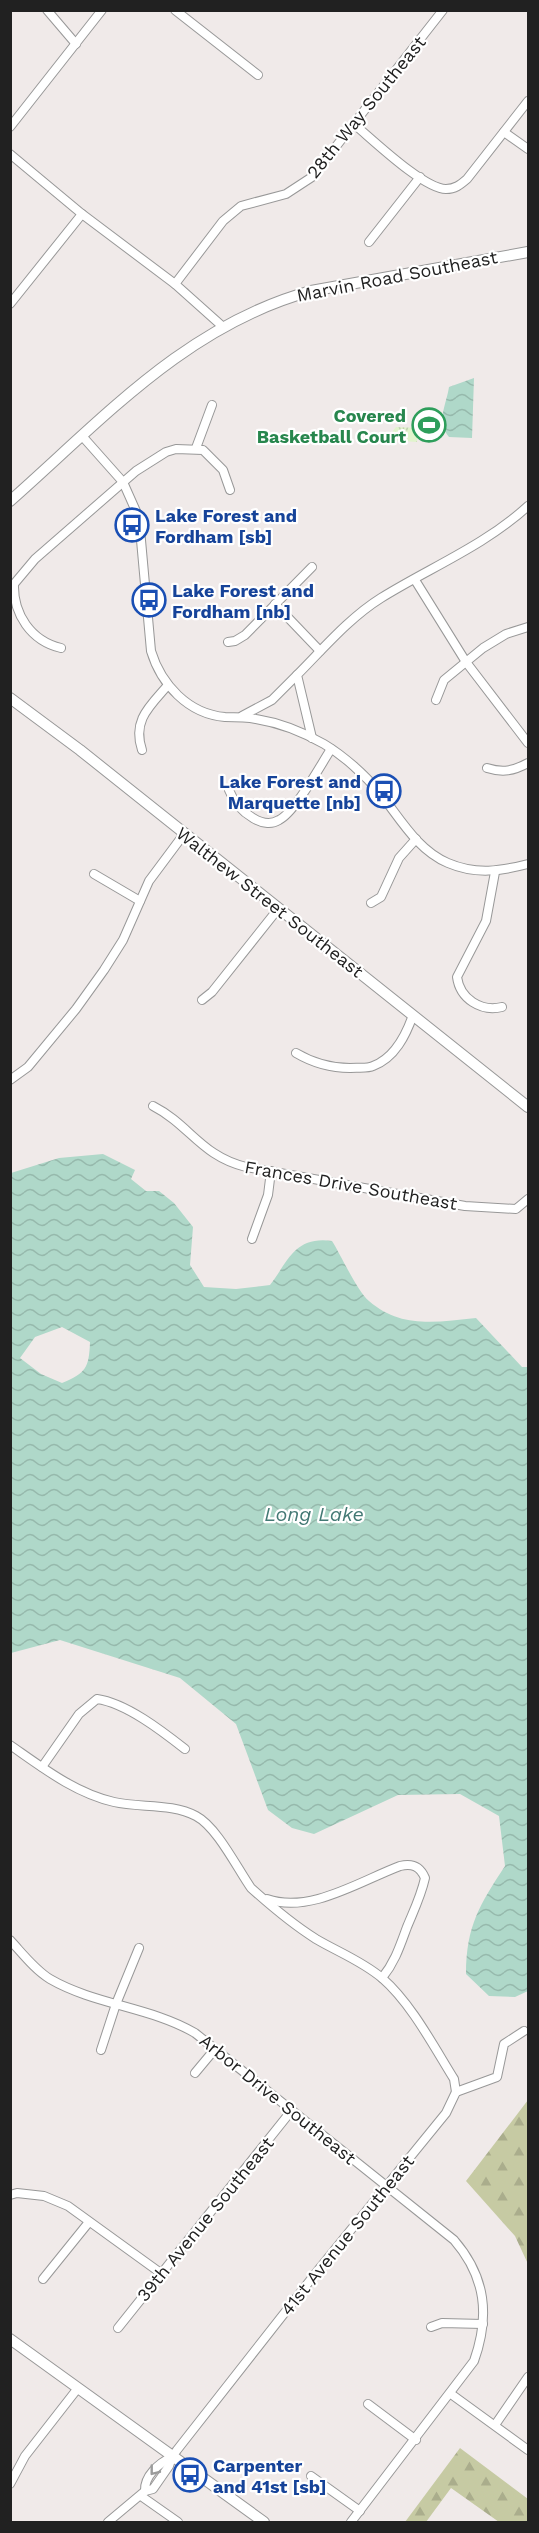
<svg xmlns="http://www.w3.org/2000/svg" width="539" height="2533" viewBox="0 0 539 2533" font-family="'Work Sans',sans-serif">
<defs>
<pattern id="forest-firs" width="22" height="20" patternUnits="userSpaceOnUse" patternTransform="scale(1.5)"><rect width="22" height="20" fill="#c6caa3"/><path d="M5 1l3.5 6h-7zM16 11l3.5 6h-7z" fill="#aaad8c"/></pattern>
<pattern id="park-tufts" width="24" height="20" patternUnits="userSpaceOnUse" patternTransform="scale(1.5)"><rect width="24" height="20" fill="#e1f4cd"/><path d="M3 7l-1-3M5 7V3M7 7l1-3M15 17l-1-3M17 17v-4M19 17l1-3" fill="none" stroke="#c1d1b0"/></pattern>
<pattern id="water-waves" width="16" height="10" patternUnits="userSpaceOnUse" patternTransform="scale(1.5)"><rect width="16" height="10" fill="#afd8c9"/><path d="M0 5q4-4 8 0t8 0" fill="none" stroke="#96b9ac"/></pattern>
</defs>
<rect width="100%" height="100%" fill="#f0eae9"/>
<g fill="url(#forest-firs)">
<path d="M 528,2100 L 528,2264 L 515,2236 L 466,2181 Z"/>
<path d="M 460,2448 L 528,2499 L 528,2522 L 499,2522 L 451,2488 L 426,2522 L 405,2522 Z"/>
</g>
<path fill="url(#park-tufts)" d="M 396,427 L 418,428 L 417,442 L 386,440 Z"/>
<g fill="url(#water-waves)" fill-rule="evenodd">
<path d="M 474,378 L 472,438 L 449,437 C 436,421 446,406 449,387 Z"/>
<path d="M 103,1154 L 135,1170 L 131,1179 L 146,1191 L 159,1191 L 174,1203 L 193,1227 L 190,1265 L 204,1287 L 236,1289 L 270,1285 C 289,1260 295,1236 332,1241 C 341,1255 357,1291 369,1301 C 401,1329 437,1322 476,1318 L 522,1367 L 528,1367 L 528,1991 L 515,1997 L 489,1996 L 466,1974 C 466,1926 480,1904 505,1866 L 499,1816 L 460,1794 L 398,1795 L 314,1834 L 292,1828 L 268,1810 L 236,1724 L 180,1678 L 60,1640 L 11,1653 L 11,1173 L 59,1158 ZM 62,1327 L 90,1342 C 89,1368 86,1373 62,1383 L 41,1374 L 20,1358 L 35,1337 Z"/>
</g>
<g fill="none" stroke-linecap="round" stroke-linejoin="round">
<g stroke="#989898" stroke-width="10">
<g id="minor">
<path d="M 47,10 L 76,44"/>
<path d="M 175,10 L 258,75"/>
<path d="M 355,125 C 373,140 424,189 446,189 C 455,189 460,185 467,179 L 528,101"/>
<path d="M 10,127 L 102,10"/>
<path d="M 504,132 L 528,149"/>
<path d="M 10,154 L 82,214 L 175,284 L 222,326"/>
<path d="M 369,242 L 420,177"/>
<path d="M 175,284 L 223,221 L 241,206 L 286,194 L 312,177 L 443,10"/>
<path d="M 10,304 L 82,214"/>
<path d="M 83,437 L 123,482 L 139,518 L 151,651 C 161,684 188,714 225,717 C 235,717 246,717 256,719 C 281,723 303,732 324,744 C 344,756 365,775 379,792 C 400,818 417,850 448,863 C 476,875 501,871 528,864"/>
<path d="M 196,448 L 212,405"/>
<path d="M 415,580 L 466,662 L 528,743"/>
<path d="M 275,604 L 320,651"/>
<path d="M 228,642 L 235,641 L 245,635 L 312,567"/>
<path d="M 61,648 C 31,641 13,614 14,584 L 35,559 L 136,471 L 166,452 L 176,449 L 203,450 L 223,470 L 230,490"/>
<path d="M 436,700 L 444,680 L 483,648 L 506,634 L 528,627"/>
<path d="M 242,716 L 272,700 L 297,675"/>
<path d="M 312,738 L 297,675 C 323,649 349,618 381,598 C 431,567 484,546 528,506"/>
<path d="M 142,750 C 132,720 150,706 168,685"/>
<path d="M 487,768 C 503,773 513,771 528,763"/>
<path d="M 229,790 C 234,803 241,811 253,818 C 261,823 271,825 279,820 C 295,812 320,766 331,749"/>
<path d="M 495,872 L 486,921 L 457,977 C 460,999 481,1012 502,1007"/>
<path d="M 94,874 L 140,901"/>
<path d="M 371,903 L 381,897 L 399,858 L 416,839"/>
<path d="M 202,1000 L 212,992 L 278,909"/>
<path d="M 296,1053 C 313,1063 330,1068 350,1068 C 357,1067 367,1069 373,1066 C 395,1058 406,1035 413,1015"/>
<path d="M 10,1080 L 28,1067 L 76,1009 L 104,970 L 123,940 L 149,881 L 184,834"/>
<path d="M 153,1106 C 190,1125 201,1156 246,1167 L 465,1206 L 516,1209 L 528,1199"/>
<path d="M 252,1239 L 268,1195 L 271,1171"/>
<path d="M 10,1745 C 43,1768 75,1793 114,1802 C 140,1808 172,1803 196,1816 C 217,1827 237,1868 251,1888 C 271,1906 292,1924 316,1939 C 338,1952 362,1961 382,1978 C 411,2003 434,2047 454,2079 L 456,2092"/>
<path d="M 42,1767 L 79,1714 L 97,1699 C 126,1703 162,1731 185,1749"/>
<path d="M 267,1899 C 310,1914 360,1881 400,1866 C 412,1863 420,1866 425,1878 C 421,1896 414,1910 407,1927 C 400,1946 395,1962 382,1978"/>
<path d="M 10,1940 C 22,1953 35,1970 50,1979 C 95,2005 151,2007 195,2033 L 454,2240 C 486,2277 490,2316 474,2361 L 351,2522"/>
<path d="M 101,2050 L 116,2004 L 139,1948"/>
<path d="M 195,2073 L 215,2049"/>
<path d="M 10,2195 L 17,2193 L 44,2196 L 68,2206 L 162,2274"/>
<path d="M 43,2279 L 89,2222"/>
<path d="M 431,2327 L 442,2323 L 483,2324"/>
<path d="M 118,2328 L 292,2110"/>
<path d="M 451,2394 L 528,2450"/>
<path d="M 368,2404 L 416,2440"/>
<path d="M 495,2425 L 528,2377"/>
<path d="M 311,2476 L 360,2511"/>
<path d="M 10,2484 L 25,2456 L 78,2388"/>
<path d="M 145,2491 C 144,2476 159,2463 172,2457"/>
<path d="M 141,2496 L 178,2522"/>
<path d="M 108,2522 L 145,2491 L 153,2489 L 169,2466 L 172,2457 L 177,2450 L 319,2269 L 446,2113 L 456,2092 L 497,2077 L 504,2044 L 524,2031"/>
</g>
</g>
<g stroke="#989898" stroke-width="12">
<g id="tertiary">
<path d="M 10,501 C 104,418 187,325 311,291 L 528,252"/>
<path d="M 10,698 L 80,750 L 528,1107"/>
<path d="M 10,2339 L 264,2522"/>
</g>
</g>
<use href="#minor" stroke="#fff" stroke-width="8"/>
<use href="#tertiary" stroke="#fff" stroke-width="10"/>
</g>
<defs><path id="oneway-chevron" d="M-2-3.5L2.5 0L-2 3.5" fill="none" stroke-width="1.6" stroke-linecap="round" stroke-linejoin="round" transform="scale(1.5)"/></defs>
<use stroke="#9b9b9b" href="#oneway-chevron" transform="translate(154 2471) rotate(128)"/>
<defs>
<g id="stadium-ring" transform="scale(1.725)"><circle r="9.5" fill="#fff" stroke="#2e9e5b" stroke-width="1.5"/><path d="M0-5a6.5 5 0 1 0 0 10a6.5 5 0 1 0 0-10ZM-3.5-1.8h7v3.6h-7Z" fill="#2e9e5b"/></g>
<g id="bus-ring" transform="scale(1.725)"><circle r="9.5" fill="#fff" stroke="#1a4fb4" stroke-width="1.5"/><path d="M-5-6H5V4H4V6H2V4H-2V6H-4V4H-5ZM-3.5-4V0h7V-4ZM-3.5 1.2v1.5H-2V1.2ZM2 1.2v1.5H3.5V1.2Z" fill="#1a4fb4"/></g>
</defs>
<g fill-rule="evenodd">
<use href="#stadium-ring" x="429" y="425"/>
<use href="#bus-ring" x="132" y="525"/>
<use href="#bus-ring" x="149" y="600"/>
<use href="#bus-ring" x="384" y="791"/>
<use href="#bus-ring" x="190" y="2475"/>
</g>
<g text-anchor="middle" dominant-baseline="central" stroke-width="4.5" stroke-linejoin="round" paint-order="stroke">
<g font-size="18" fill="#212121" stroke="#fff">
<text transform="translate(366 107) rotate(-51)">28th Way Southeast</text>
<text transform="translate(397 276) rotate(-11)">Marvin Road Southeast</text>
<text transform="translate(270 902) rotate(38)">Walthew Street Southeast</text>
<text transform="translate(351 1185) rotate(10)">Frances Drive Southeast</text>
<text transform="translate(278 2099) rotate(39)">Arbor Drive Southeast</text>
<text transform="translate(205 2219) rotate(-51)">39th Avenue Southeast</text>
<text transform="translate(347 2235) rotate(-51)">41st Avenue Southeast</text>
</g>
<g font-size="18" font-weight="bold" fill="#27864d" stroke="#fff" text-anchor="end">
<text x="406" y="415">Covered<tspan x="406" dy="21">Basketball Court</tspan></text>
</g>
<g font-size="18" font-weight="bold" fill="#164399" stroke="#fff" text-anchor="start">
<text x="155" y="515">Lake Forest and<tspan x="155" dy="21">Fordham [sb]</tspan></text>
<text x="172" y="590">Lake Forest and<tspan x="172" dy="21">Fordham [nb]</tspan></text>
<text x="361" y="781" text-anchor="end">Lake Forest and<tspan x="361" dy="21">Marquette [nb]</tspan></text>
<text x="213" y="2465">Carpenter<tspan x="213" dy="21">and 41st [sb]</tspan></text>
</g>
<g font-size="20" font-style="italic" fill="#437974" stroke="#fff">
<text x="314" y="1514">Long Lake</text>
</g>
</g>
<rect width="539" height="2533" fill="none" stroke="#212121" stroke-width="24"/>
</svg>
